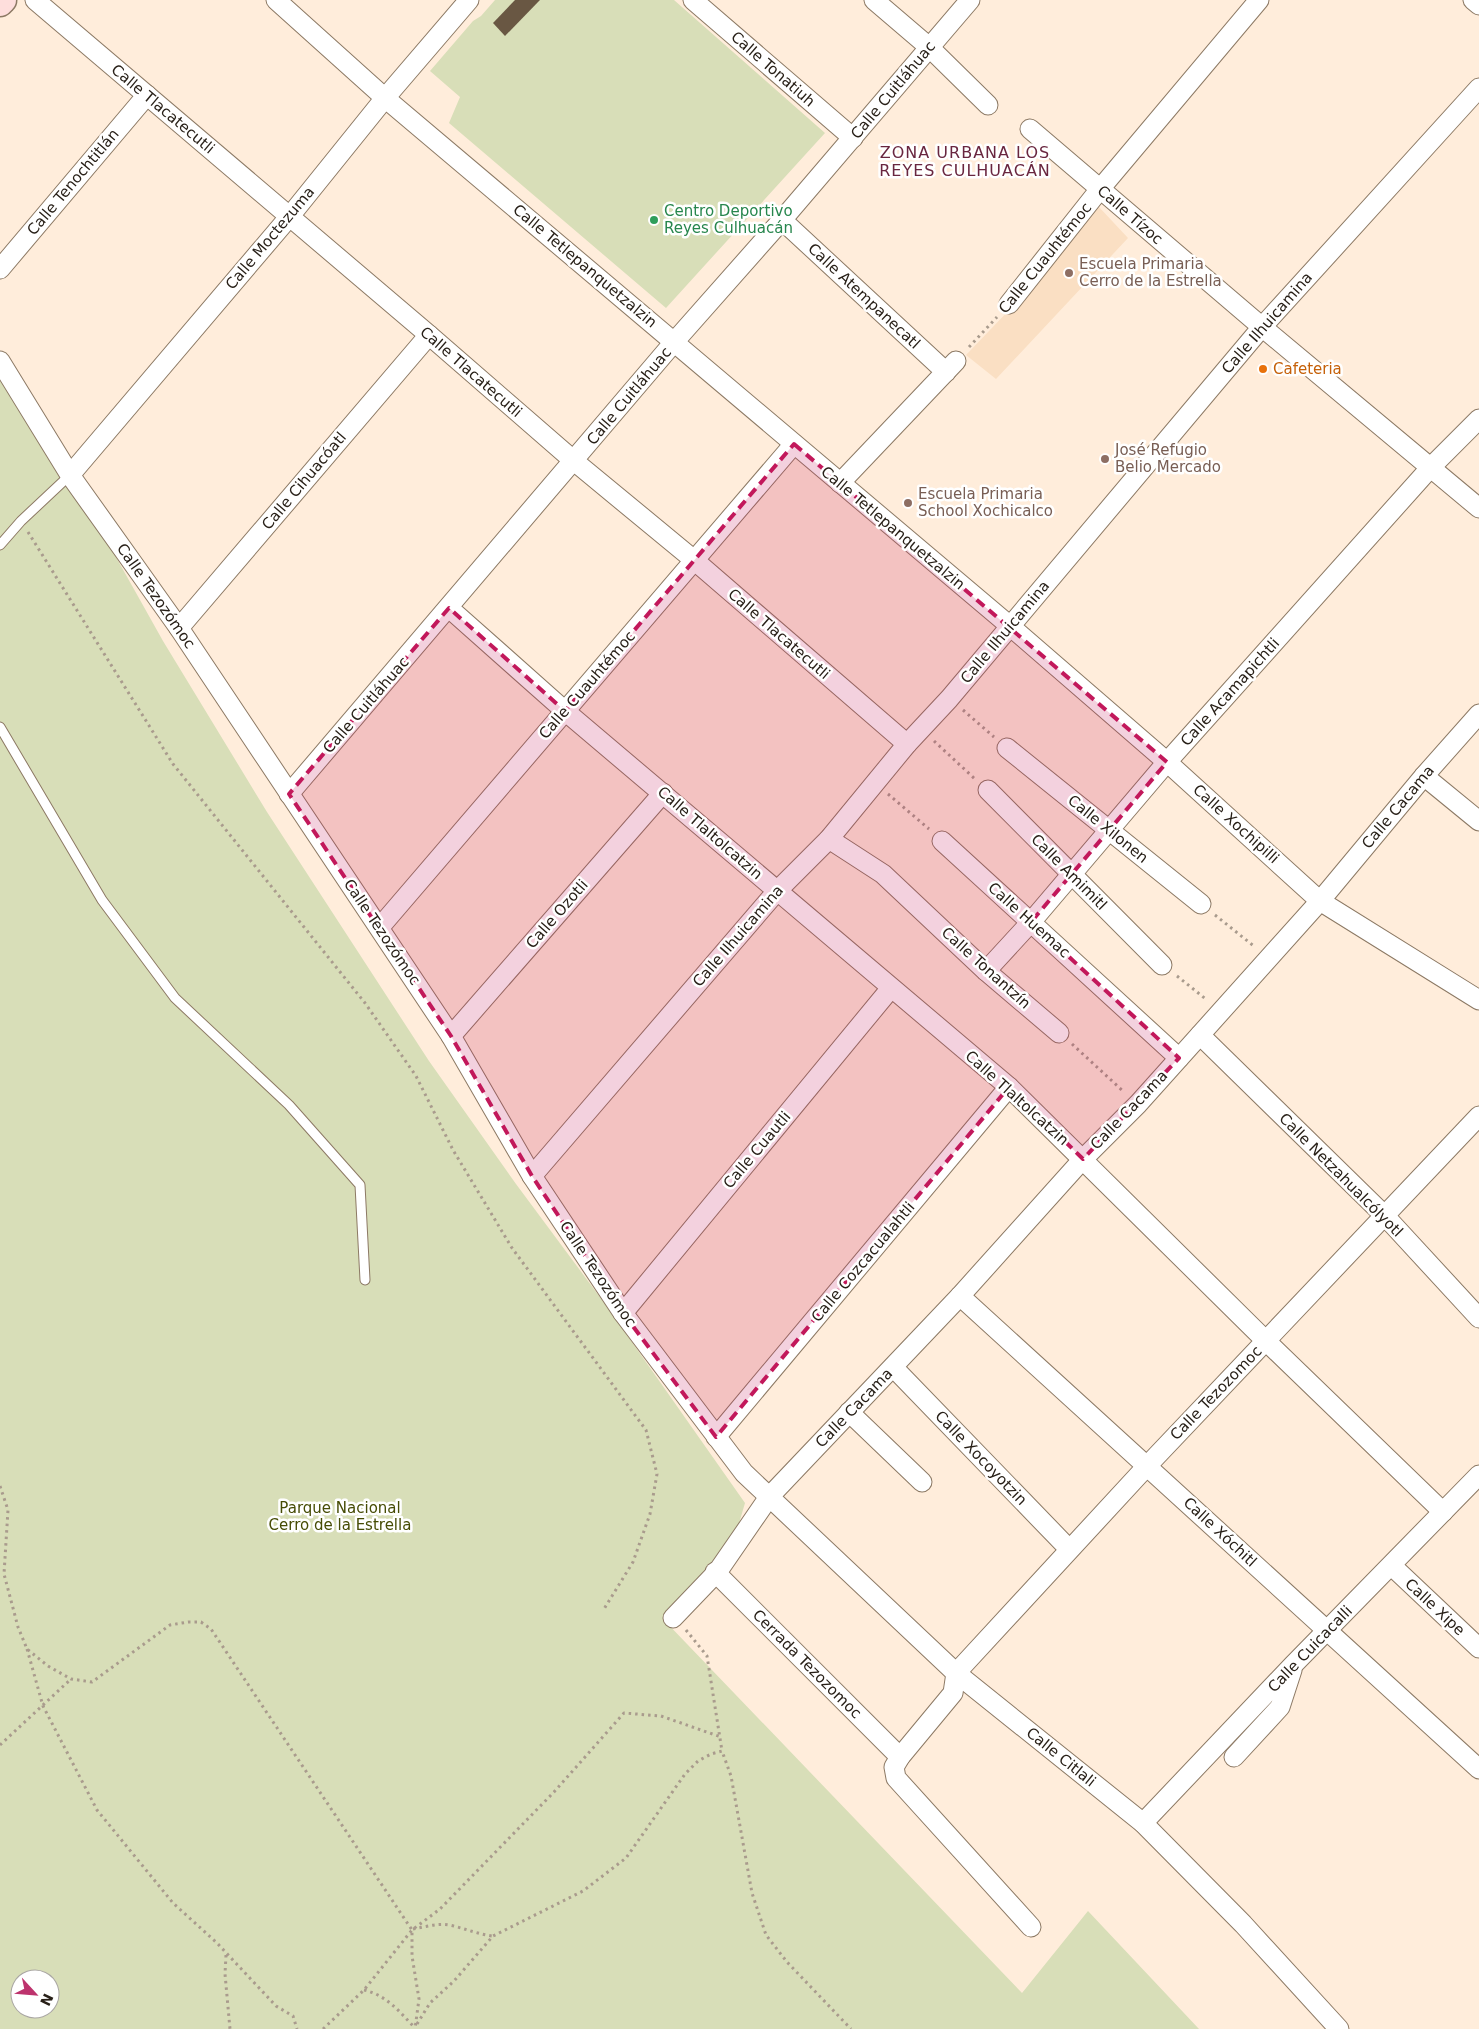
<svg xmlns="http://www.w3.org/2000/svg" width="1479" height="2029" viewBox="0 0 1479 2029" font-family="'DejaVu Sans',sans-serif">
<rect width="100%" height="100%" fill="#ffeddb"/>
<path fill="#fadfc3" d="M 1099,207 L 1128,238 L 996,379 L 966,355 L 1012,307 Z"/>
<g fill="#d8deb8" fill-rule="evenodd">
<path d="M 495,0 L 674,0 L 825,133 L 666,308 L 449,123 L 460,97 L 430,71 L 473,21 L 481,16 Z"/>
<path d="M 0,368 L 70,475 L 163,641 L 267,812 L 429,1061 L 516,1184 L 608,1308 L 745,1503 L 735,1537 L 664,1620 L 1022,1993 L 1088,1911 L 1199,2029 L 0,2029 ZM 20,1979 L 50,1979 L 50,2009 L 20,2009 Z"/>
</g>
<path fill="#695743" d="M 515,0 L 540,0 L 505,36 L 493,23 Z"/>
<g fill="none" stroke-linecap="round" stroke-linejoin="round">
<g stroke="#8c7964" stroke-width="11">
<g id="lane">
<path d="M 0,545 L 21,521 L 70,475"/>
<path d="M 0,727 L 102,900 L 175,998 L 289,1105 L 360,1185 L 365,1280"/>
</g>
</g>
<g stroke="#8c7964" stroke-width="21">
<g id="street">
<path d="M 35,0 L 429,335 L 574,461 L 694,560 L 907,744"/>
<path d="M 276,0 L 385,98 L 1010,626 L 1167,762 L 1320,901 L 1479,1000"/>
<path d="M 693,0 L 853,138"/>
<path d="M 874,0 L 929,47 L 988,105"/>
<path d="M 1473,0 L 1479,5"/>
<path d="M 1030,129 L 1262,327 L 1479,508"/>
<path d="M 782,220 L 946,372"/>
<path d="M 0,269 L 147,95"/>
<path d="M 1009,304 L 1100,189 L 1259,0"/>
<path d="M 0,361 L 70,475 L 179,628 L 451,1036 L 532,1176 L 623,1313 L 744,1473 L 956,1673 L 1143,1823 L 1243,1924 L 1339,2029"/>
<path d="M 70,475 L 290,216 L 385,98 L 469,0"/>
<path d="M 840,483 L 956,361"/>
<path d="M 449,608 L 565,711 L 1009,1087 L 1266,1341 L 1443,1512"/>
<path d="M 179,628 L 429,335"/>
<path d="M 1007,748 L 1201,904"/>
<path d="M 1424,776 L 1479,821"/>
<path d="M 988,790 L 1162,965"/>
<path d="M 289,794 L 675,341 L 782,220 L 970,0"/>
<path d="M 829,839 L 883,874 L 986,971 L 1059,1033"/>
<path d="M 942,841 L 1179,1058"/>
<path d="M 380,927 L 794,444"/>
<path d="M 986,971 L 1031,922 L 1167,762 L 1431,467 L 1479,419"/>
<path d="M 1200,1035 L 1385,1216 L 1479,1318"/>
<path d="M 451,1036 L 663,793"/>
<path d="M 532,1176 L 777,891 L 829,839 L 907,744 L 949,699 L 1262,327 L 1479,88"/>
<path d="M 960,1296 L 1479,1769"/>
<path d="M 623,1313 L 891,988"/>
<path d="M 893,1367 L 1069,1549"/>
<path d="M 849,1412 L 922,1482"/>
<path d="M 716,1437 L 1009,1087"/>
<path d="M 1392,1566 L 1479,1648"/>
<path d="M 715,1572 L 900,1757"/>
<path d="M 673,1618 L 718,1571 L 769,1497 L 960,1296 L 1083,1159 L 1138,1104 L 1320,901 L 1424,776 L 1479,714"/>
<path d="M 1234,1757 L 1280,1707 L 1292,1670"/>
<path d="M 1143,1823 L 1293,1665 L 1479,1475"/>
<path d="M 1031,1927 L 896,1778 L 894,1767 L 900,1757 L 953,1693 L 956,1673 L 1147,1466 L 1479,1116"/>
</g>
</g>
<g stroke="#8c7964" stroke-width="29">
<path id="secondary" d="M 0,3 L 3,0"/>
</g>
<g stroke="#a99b8d" stroke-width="3" stroke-dasharray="2.5 4" stroke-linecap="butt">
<path d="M 969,347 L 997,317"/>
<path d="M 28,532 L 173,764 L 365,1003 L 416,1076 L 453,1150 L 512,1248 L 646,1430 L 657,1474 L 650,1514 L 633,1562 L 604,1609"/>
<path d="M 963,710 L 994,737"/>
<path d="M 934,741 L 975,779"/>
<path d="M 888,794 L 929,829"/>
<path d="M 1215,915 L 1255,947"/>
<path d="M 1177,976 L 1207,1000"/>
<path d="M 1072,1044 L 1124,1092"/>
<path d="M 0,1486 L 8,1510 L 4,1574 L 18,1627 L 27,1649 L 48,1666 L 71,1679 L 92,1682 L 170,1625 L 188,1622 L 201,1622 L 211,1629 L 412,1930 L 412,1956 L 419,1999 L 415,2029"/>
<path d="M 686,1630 L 707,1656 L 722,1751"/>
<path d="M 27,1649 L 43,1706 L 97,1810 L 173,1903 L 217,1943 L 276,2006 L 293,2016 L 297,2029"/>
<path d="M 0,1745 L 71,1679"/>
<path d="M 413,1929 C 425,1927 437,1923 449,1925 C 464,1928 477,1934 492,1936"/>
<path d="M 226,1955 L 225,1974 L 230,2029"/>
<path d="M 364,1990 C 386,1995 399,2011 414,2027"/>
<path d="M 417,2024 L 430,2003 L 454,1981 L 493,1936 L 583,1891 L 626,1858 L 685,1774 L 698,1761 L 711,1754 L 722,1751 L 731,1776 L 752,1893 L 766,1935 L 787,1962 L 851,2029"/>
<path d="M 323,2029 L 364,1990 L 412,1930 L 440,1909 L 554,1792 L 624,1713 L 661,1716 L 721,1737"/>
</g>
<use href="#lane" stroke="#fff" stroke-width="9"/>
<use href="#street" stroke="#fff" stroke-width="19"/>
<use href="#secondary" stroke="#fededc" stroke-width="26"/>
</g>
<path fill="#c2185b" fill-opacity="0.2" stroke="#c2185b" stroke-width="4" stroke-dasharray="10 6" stroke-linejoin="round" d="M 794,444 L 1167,762 L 1031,922 L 1179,1058 L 1083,1159 L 1009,1087 L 716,1437 L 623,1313 L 532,1176 L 451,1036 L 289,794 L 449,608 L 565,711 Z"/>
<circle fill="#2e9e5b" stroke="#fff" stroke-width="2" cx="654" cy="220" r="5"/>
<g fill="#8d6e63" stroke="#fff" stroke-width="2">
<circle cx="1069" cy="273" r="5"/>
<circle cx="1105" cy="459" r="5"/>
<circle cx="908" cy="503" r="5"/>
</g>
<circle fill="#e8710a" stroke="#fff" stroke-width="2" cx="1263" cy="369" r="5"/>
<g text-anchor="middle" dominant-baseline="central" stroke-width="5" stroke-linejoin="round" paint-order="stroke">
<g font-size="15" fill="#282018" stroke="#fff">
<text transform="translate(773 69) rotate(41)">Calle Tonatiuh</text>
<text transform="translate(893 90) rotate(-50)">Calle Cuitláhuac</text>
<text transform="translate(163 109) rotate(40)">Calle Tlacatecutli</text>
<text transform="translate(73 182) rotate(-50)">Calle Tenochtitlán</text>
<text transform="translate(1130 215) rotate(41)">Calle Tízoc</text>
<text transform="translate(270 238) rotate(-50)">Calle Moctezuma</text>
<text transform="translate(1045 258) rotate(-51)">Calle Cuauhtémoc</text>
<text transform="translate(585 266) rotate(40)">Calle Tetlepanquetzalzin</text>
<text transform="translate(864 296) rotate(43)">Calle Atempanecatl</text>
<text transform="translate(1267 323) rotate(-49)">Calle Ilhuicamina</text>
<text transform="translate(471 372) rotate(41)">Calle Tlacatecutli</text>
<text transform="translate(629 396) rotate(-50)">Calle Cuitláhuac</text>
<text transform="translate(304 481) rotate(-50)">Calle Cihuacóatl</text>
<text transform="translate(893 528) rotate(40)">Calle Tetlepanquetzalzin</text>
<text transform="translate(156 596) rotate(55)">Calle Tezozómoc</text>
<text transform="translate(1005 632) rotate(-50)">Calle Ilhuicamina</text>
<text transform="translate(779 634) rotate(41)">Calle Tlacatecutli</text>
<text transform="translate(587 685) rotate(-49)">Calle Cuauhtémoc</text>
<text transform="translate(1230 692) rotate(-48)">Calle Acamapichtli</text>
<text transform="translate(366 705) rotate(-49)">Calle Cuitláhuac</text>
<text transform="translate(1398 807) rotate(-50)">Calle Cacama</text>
<text transform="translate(1236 824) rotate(42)">Calle Xochipilli</text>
<text transform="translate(1108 829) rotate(39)">Calle Xilonen</text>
<text transform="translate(710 833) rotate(41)">Calle Tlaltolcatzin</text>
<text transform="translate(1069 872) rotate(45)">Calle Amimitl</text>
<text transform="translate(557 914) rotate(-49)">Calle Ozotli</text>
<text transform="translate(1029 920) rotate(42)">Calle Huemac</text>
<text transform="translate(382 932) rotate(56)">Calle Tezozómoc</text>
<text transform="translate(738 936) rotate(-49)">Calle Ilhuicamina</text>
<text transform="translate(986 968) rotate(42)">Calle Tonantzín</text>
<text transform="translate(1017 1098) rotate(42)">Calle Tlaltolcatzin</text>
<text transform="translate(1129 1110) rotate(-46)">Calle Cacama</text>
<text transform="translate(757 1150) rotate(-50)">Calle Cuautli</text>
<text transform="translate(1341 1175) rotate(45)">Calle Netzahualcólyotl</text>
<text transform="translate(863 1262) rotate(-50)">Calle Cozcacualahtli</text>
<text transform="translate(598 1274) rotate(56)">Calle Tezozómoc</text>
<text transform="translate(1216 1393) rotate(-46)">Calle Tezozomoc</text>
<text transform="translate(854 1408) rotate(-46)">Calle Cacama</text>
<text transform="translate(981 1458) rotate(46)">Calle Xocoyotzin</text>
<text transform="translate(1220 1532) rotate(43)">Calle Xóchitl</text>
<text transform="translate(1435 1607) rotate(43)">Calle Xipe</text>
<text transform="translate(1310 1649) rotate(-46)">Calle Cuicacalli</text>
<text transform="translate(807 1664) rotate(45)">Cerrada Tezozomoc</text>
<text transform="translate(1061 1757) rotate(39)">Calle Citlali</text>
</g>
<g font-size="15" fill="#27864d" stroke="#fff" text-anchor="start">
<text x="664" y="211">Centro Deportivo<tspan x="664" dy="17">Reyes Culhuacán</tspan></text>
</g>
<g font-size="15" fill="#785e54" stroke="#fff" text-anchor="start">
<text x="1079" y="264">Escuela Primaria<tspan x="1079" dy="17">Cerro de la Estrella</tspan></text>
<text x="1115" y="450">José Refugio<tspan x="1115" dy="17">Belio Mercado</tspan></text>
<text x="918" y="494">Escuela Primaria<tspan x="918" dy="17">School Xochicalco</tspan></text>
</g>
<g font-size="15" fill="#c56008" stroke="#fff" text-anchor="start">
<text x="1273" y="369">Cafeteria</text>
</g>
<g font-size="15" fill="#464c05" stroke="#fff">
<text x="340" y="1508">Parque Nacional<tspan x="340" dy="17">Cerro de la Estrella</tspan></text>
</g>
<g font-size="16" letter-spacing="1" fill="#69263f" stroke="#fff">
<text x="965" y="152">ZONA URBANA LOS<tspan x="965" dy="18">REYES CULHUACÁN</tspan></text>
</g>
</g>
<g transform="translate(35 1994) rotate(116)"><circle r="24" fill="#ffffff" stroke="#a9a6a3"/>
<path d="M0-4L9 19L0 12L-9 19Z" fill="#bd336d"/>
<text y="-8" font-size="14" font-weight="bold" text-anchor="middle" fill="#282018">N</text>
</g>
</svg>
